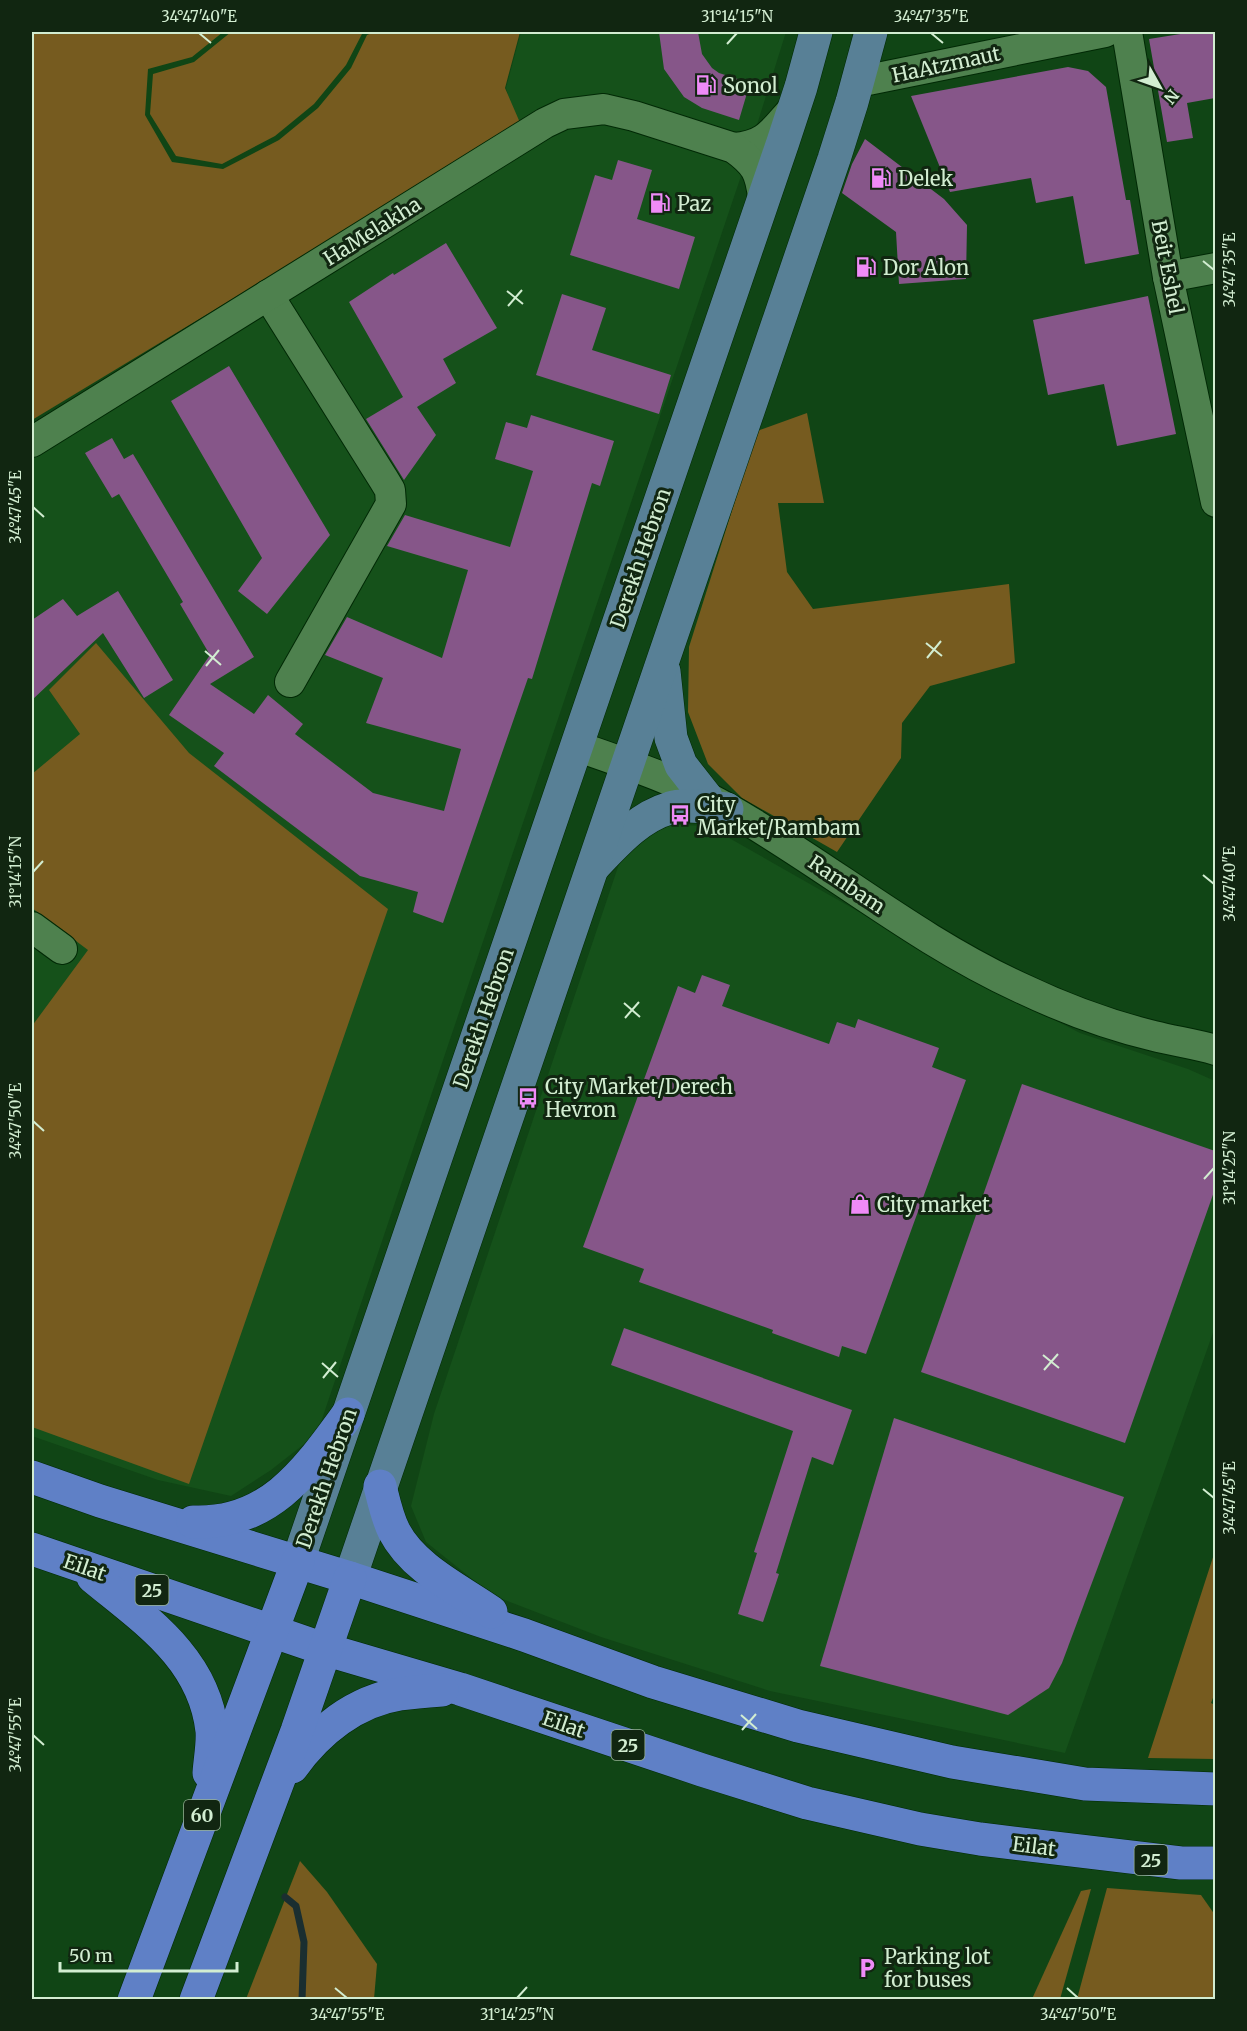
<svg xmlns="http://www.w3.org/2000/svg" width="1247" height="2031" viewBox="0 0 1247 2031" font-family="Merriweather,serif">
<rect width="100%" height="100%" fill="#104515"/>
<g fill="#15511a">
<path d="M 521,32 L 786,32 L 740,179 L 317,1434 L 271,1470 L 231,1496 L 158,1480 L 32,1436 L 32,425 L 516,124 L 506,88 Z"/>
<path d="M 653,824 L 708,826 L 1000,992 L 1080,1033 L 1188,1069 L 1215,1081 L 1215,1327 L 1065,1753 L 770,1691 L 601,1637 L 492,1595 L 426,1542 L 411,1506 L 434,1414 L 622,855 Z"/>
</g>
<g fill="#765b1f">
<path d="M 32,32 L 223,32 L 192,57 L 148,69 L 145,115 L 172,162 L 223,169 L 279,140 L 318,108 L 351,68 L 367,35 L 374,32 L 520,32 L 505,88 L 521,125 L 32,420 Z"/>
<path d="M 231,32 L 363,32 L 346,65 L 314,104 L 275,136 L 222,164 L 176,156 L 150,114 L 153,74 L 194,62 Z"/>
<path d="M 807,413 L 824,503 L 778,503 L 787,572 L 813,609 L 1009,584 L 1015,663 L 930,686 L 902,723 L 901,758 L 837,852 L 742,798 L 708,764 L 688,712 L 689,647 L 757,431 Z"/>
<path d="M 96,643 L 189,753 L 388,909 L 189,1484 L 32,1427 L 32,1026 L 88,950 L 32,908 L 32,774 L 80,734 L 49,690 Z"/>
<path d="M 1215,1551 L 1216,1690 L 1211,1703 L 1215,1705 L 1215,1759 L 1148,1758 Z"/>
<path d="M 300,1861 L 327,1892 L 377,1964 L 374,1999 L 246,1999 Z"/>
<path d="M 1107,1888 L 1201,1895 L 1215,1915 L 1215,1999 L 1077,1999 Z"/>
<path d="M 1091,1889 L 1060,1999 L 1032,1999 L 1081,1891 Z"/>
</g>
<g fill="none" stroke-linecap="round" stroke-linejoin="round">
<path stroke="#1a2e30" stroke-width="7" d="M 285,1897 L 296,1906 L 304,1942 L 302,2000"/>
</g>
<g fill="#865689">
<path d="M 659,32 L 698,32 L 702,54 L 712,68 L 719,73 L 750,83 L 739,120 L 702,108 L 684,97 L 664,69 Z"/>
<path d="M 1193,32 L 1215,32 L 1215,98 L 1187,103 L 1193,138 L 1167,142 L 1149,39 Z"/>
<path d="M 1068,67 L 1088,71 L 1106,87 L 1126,200 L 1130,200 L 1139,254 L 1085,264 L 1073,196 L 1036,203 L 1031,178 L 950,192 L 911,96 Z"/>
<path d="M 865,139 L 944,199 L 967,225 L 966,279 L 899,284 L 896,232 L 842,193 L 852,164 Z"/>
<path d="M 618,160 L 652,170 L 637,219 L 695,237 L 679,289 L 570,255 L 595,175 L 612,180 Z"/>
<path d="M 446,243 L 497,328 L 443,359 L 456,383 L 417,407 L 436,435 L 404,480 L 366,419 L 403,397 L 349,302 L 393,273 L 394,275 Z"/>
<path d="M 562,294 L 606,308 L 592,350 L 671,375 L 659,414 L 536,375 Z"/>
<path d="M 1148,296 L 1176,434 L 1117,446 L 1104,384 L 1048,395 L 1033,320 Z"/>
<path d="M 229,366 L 330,535 L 267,614 L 238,591 L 262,558 L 171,401 Z"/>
<path d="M 531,415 L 614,441 L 600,486 L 592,483 L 532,679 L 528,678 L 443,923 L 413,912 L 418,892 L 360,876 L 214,766 L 224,753 L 169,715 L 210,655 L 180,604 L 183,602 L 119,494 L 112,498 L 85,453 L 112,438 L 124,459 L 133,454 L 254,657 L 210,684 L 254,714 L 268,695 L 303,724 L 295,734 L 373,793 L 444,811 L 461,749 L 366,723 L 383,678 L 325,655 L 347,617 L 442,658 L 468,570 L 387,546 L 405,515 L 510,547 L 533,471 L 495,459 L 506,422 L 527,428 Z"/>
<path d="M 118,591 L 173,680 L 144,698 L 103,633 L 32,700 L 32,620 L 63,599 L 77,616 Z"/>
<path d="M 702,975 L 730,985 L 722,1006 L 829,1044 L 837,1022 L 855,1028 L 858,1019 L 939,1048 L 932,1067 L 966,1080 L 866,1354 L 842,1346 L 839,1357 L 772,1333 L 773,1330 L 639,1282 L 644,1269 L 583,1247 L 678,986 L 695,993 Z"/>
<path d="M 1022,1084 L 1215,1151 L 1215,1189 L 1125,1443 L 921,1372 Z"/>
<path d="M 624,1328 L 852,1410 L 833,1465 L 812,1457 L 776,1573 L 779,1574 L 763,1622 L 738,1614 L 757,1553 L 754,1552 L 793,1431 L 611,1365 Z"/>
<path d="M 894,1418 L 1124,1497 L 1062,1663 L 1049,1688 L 1008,1715 L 820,1666 Z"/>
</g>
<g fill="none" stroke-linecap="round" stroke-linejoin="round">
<g stroke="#012905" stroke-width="32">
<g id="minor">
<path d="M 1127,32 L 1168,277 L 1216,502"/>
<path d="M 858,82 L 1105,32"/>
<path d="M 734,148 C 766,146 773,131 793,109"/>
<path d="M 1168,277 L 1216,268"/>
<path d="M 268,295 L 384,480 L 390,490 L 391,504 L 290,682"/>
<path d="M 32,442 L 545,123 L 564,114 L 604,109 L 634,116 L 734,148 C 756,164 760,172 763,197"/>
<path d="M 576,746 C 628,764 679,781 727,808 C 827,865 916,940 1021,988 C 1063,1008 1108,1025 1154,1036 C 1174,1041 1195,1044 1216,1050"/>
<path d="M 32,927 L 62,949"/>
</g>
</g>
<g stroke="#012905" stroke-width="34">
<g id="major">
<path d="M 664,671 L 671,738 L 681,765 L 706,797"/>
<path d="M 595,865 C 617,842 639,817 670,808 C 685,803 711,808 727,809"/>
<path d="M 298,1561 L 783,142 L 801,87 L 816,32"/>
<path d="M 350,1578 L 834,159 L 852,102 L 871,32"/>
</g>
</g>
<g stroke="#012905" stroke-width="34">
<g id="highway">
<path d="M 32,1477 L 100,1501 L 350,1578 L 524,1635 L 653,1682 L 798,1726 L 952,1762 L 1085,1784 L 1216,1789"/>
<path d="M 380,1486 C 384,1502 387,1517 394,1531 C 413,1568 458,1589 491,1612"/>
<path d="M 193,1522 C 270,1525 307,1470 348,1414"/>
<path d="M 32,1549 L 324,1649 L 460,1689 L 702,1770 L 807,1803 L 920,1829 L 980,1839 L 1181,1863 L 1216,1863"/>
<path d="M 93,1577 C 145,1620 204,1658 212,1731 C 213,1744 210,1759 209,1773"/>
<path d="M 292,1767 C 318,1731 355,1701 400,1694 C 414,1692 428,1691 442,1690"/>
<path d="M 134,2000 L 298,1561"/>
<path d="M 196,2000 L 297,1731 L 350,1578"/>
</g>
</g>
<use href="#minor" stroke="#4e814e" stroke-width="30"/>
<use href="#major" stroke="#588096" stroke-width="33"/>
<use href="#highway" stroke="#5f80c6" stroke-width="33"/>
</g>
<path fill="none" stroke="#d2edd1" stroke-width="2" d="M 199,33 L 211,43M 931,33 L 943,43M 727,44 L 737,33M 1203,261 L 1214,270M 507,291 L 523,304M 508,306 L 522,290M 33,507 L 44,517M 926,643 L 942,656M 205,651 L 221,665M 927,658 L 941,641M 206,666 L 219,650M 33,872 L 43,861M 1203,875 L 1214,884M 624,1003 L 640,1017M 625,1018 L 639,1002M 33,1121 L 44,1131M 1204,1179 L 1214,1168M 1043,1355 L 1059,1368M 322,1363 L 338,1377M 1044,1370 L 1058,1354M 323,1378 L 336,1362M 1203,1489 L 1214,1498M 741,1715 L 757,1729M 742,1730 L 756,1714M 33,1735 L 44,1745M 335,1988 L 347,1998M 1067,1988 L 1078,1998M 517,1998 L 527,1987"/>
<defs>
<g id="fuel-bare" transform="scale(1.62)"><path d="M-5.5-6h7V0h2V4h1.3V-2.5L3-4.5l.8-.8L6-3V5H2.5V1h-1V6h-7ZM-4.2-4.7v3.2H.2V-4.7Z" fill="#ef8bf7" stroke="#112611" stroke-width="2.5" paint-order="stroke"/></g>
<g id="bus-bare" transform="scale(1.62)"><path d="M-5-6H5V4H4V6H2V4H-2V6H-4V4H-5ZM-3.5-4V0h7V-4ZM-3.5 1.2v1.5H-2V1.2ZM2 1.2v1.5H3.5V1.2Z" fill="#ef8bf7" stroke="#112611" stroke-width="2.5" paint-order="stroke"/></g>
<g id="shop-bare" transform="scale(1.62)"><path d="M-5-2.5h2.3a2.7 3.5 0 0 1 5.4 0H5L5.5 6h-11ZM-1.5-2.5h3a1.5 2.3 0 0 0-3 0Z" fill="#ef8bf7" stroke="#112611" stroke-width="2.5" paint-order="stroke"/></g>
<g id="parking-bare" transform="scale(1.62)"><path d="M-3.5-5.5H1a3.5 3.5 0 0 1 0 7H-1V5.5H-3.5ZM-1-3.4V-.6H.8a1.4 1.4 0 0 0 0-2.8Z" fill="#ef8bf7" stroke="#112611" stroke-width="2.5" paint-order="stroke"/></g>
</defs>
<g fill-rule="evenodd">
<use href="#fuel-bare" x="706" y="85"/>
<use href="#fuel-bare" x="881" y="178"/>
<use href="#fuel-bare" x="660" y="203"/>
<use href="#fuel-bare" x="866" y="267"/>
<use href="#bus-bare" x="680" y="815"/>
<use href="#bus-bare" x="528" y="1098"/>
<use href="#shop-bare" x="860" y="1204"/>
<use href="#parking-bare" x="867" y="1968"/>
</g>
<g text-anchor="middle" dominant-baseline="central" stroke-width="6" stroke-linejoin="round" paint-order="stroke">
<g fill="#112611" stroke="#98b197" stroke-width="1.5">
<rect x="135.5" y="1575" width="33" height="30" rx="4.5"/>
<rect x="611.5" y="1730" width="33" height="30" rx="4.5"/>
<rect x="184" y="1800" width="36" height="30" rx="4.5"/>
<rect x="1134.5" y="1845" width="33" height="30" rx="4.5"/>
</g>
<g font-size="18" font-weight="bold" fill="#d2edd1">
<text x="152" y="1590">25</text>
<text x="628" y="1745">25</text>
<text x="202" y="1815">60</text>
<text x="1151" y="1860">25</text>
</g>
<g font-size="20" fill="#d2edd1" stroke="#112611">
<text transform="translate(946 64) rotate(-12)">HaAtzmaut</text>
<text transform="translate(372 231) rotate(-32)">HaMelakha</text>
<text transform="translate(1168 267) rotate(79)">Beit Eshel</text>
<text transform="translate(640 558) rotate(-71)">Derekh Hebron</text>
<text transform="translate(847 884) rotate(34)">Rambam</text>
<text transform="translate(483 1018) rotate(-71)">Derekh Hebron</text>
<text transform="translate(326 1478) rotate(-71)">Derekh Hebron</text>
<text transform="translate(85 1567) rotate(19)">Eilat</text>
<text transform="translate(564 1724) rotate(19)">Eilat</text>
<text transform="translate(1034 1846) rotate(7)">Eilat</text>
</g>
<g font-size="20" fill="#d2edd1" stroke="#112611" text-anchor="start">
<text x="723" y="85">Sonol</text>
<text x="898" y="178">Delek</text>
<text x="677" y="203">Paz</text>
<text x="883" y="267">Dor Alon</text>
<text x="697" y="804">City<tspan x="697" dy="23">Market/Rambam</tspan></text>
<text x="545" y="1086">City Market/Derech<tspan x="545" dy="23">Hevron</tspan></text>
<text x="877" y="1204">City market</text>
<text x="884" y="1956">Parking lot<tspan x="884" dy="23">for buses</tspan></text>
</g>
</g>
<rect width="1247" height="2031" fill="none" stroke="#112611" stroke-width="66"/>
<g transform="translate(1160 87) rotate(130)" stroke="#112611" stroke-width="4.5" paint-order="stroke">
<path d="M0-4.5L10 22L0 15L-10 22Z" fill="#d2edd1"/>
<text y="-9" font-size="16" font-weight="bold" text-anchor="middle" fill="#d2edd1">N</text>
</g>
<path d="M60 1962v9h177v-9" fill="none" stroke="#d2edd1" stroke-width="3"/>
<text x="69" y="1962" font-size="18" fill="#d2edd1" stroke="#112611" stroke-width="4.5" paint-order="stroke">50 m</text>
<rect x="33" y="33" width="1181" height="1965" fill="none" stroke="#d2edd1" stroke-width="2"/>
<g font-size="15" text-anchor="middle" fill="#d2edd1">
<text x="199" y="22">34°47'40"E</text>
<text x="737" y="22">31°14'15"N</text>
<text x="931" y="22">34°47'35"E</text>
<text transform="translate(1230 270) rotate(-90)" y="5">34°47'35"E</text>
<text transform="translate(16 507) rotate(-90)" y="5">34°47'45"E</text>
<text transform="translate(16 872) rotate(-90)" y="5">31°14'15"N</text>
<text transform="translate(1230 884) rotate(-90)" y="5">34°47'40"E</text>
<text transform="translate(16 1121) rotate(-90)" y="5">34°47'50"E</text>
<text transform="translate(1230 1168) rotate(-90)" y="5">31°14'25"N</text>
<text transform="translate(1230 1498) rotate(-90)" y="5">34°47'45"E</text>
<text transform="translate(16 1735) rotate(-90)" y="5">34°47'55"E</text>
<text x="347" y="2020">34°47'55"E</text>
<text x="517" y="2020">31°14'25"N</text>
<text x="1078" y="2020">34°47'50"E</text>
</g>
</svg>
